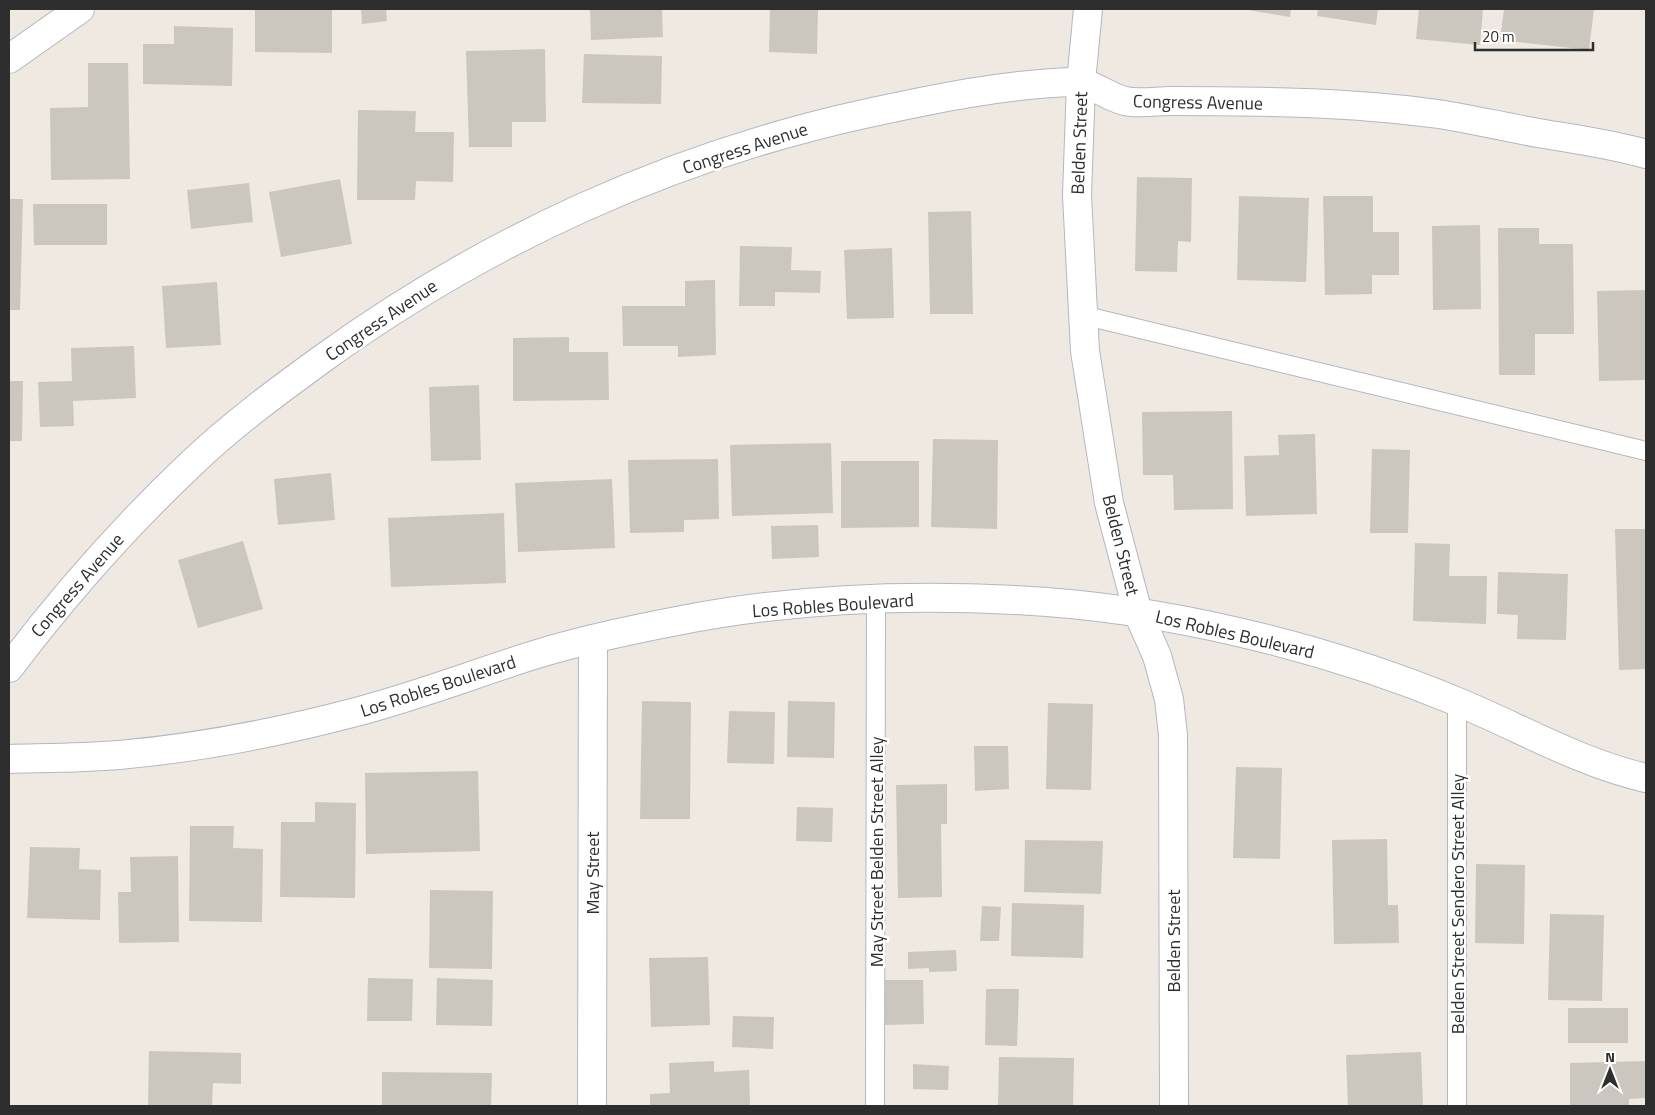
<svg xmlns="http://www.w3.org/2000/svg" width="1655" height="1115" viewBox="0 0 1655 1115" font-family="'Titillium Web',sans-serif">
<rect width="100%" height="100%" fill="#efe9e1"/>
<g fill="#cbc7bf">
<path d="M 255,9 L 332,9 L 332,53 L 255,52 Z"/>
<path d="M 361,9 L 386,9 L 387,21 L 362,24 Z"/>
<path d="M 590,9 L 662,9 L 663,37 L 591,40 Z"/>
<path d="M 770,9 L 818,9 L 817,54 L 769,52 Z"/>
<path d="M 1242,9 L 1291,9 L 1290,17 Z"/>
<path d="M 1318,9 L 1378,9 L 1376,25 L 1317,16 Z"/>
<path d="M 1419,9 L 1483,9 L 1480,45 L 1416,39 Z"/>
<path d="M 1504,9 L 1594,9 L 1589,50 L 1500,40 Z"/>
<path d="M 174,26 L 233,28 L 232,86 L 143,84 L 143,44 L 174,44 Z"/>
<path d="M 545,49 L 546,122 L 512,122 L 512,147 L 469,147 L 466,51 Z"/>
<path d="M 584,54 L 662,56 L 661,104 L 582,103 Z"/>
<path d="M 88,63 L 128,63 L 130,179 L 51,180 L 50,108 L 88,107 Z"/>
<path d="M 358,110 L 416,111 L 415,132 L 454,132 L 453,182 L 416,181 L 415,200 L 357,200 Z"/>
<path d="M 1137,177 L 1192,178 L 1191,242 L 1178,241 L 1177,272 L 1135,271 Z"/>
<path d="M 340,179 L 352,244 L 281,257 L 269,192 Z"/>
<path d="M 249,183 L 253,222 L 191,229 L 187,190 Z"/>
<path d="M 1239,196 L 1309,198 L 1306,282 L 1237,280 Z"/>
<path d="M 1323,196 L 1373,196 L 1373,232 L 1399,232 L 1399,275 L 1372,275 L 1372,294 L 1325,295 Z"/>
<path d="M 9,199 L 23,199 L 20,310 L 9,310 Z"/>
<path d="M 33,204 L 107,204 L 107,245 L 34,245 Z"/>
<path d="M 971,211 L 973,314 L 930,314 L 928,212 Z"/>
<path d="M 1480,225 L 1481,309 L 1433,310 L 1432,226 Z"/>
<path d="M 1498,228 L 1539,228 L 1539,244 L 1573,244 L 1574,334 L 1535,334 L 1535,375 L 1499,375 Z"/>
<path d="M 740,246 L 792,247 L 791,270 L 821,271 L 820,293 L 775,292 L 775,306 L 739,306 Z"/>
<path d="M 892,248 L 894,318 L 847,319 L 844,250 Z"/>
<path d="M 715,280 L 716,355 L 678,357 L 678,346 L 623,346 L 622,306 L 685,306 L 685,281 Z"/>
<path d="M 217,282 L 221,345 L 166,348 L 162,286 Z"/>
<path d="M 1646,290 L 1646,380 L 1599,381 L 1597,291 Z"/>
<path d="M 569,337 L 569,352 L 608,352 L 609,400 L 513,401 L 513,338 Z"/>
<path d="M 134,346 L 136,398 L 73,401 L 74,426 L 40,427 L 38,382 L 72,381 L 71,348 Z"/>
<path d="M 9,381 L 23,381 L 22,441 L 9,441 Z"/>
<path d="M 479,385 L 481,460 L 431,461 L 429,387 Z"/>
<path d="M 1232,411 L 1233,509 L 1174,510 L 1173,475 L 1143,475 L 1142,412 Z"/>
<path d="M 1315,434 L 1317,514 L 1246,516 L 1244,456 L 1279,455 L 1278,435 Z"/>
<path d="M 933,439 L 998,440 L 997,529 L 931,527 Z"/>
<path d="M 831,443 L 833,513 L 732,516 L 730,445 Z"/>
<path d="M 1372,449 L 1410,450 L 1408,533 L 1370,533 Z"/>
<path d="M 718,459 L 719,519 L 684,520 L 684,532 L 630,533 L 628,460 Z"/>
<path d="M 841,461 L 919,461 L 919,527 L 841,528 Z"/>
<path d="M 331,473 L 335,520 L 278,525 L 274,479 Z"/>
<path d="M 612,479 L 615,548 L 518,552 L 515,483 Z"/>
<path d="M 504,513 L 506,583 L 391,587 L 388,518 Z"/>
<path d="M 818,525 L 819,557 L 772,559 L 771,526 Z"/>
<path d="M 1615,529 L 1646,529 L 1646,669 L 1619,670 Z"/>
<path d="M 243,541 L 263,609 L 198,628 L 178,560 Z"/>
<path d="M 1415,543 L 1450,544 L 1449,576 L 1487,576 L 1486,624 L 1413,621 Z"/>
<path d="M 1498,572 L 1568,574 L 1566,640 L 1517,639 L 1518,615 L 1497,614 Z"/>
<path d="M 642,701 L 691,702 L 690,819 L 640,819 Z"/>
<path d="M 788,701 L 835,702 L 834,758 L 787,757 Z"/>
<path d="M 1048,703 L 1093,704 L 1091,790 L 1046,789 Z"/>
<path d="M 729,711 L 775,712 L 774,764 L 727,763 Z"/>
<path d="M 974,746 L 1008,746 L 1009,789 L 975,791 Z"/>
<path d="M 1236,767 L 1282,768 L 1280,859 L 1233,858 Z"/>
<path d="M 478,771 L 480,851 L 366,854 L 365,773 Z"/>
<path d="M 947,784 L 947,824 L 941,824 L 942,897 L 898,898 L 896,785 Z"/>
<path d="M 315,802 L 356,803 L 355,898 L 280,897 L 281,822 L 315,822 Z"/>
<path d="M 797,807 L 833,808 L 832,842 L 796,841 Z"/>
<path d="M 190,826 L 234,826 L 233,848 L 263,849 L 262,922 L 189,921 Z"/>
<path d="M 1387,839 L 1388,905 L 1398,905 L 1399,943 L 1334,944 L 1332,840 Z"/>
<path d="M 1025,840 L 1103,841 L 1101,894 L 1024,892 Z"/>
<path d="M 30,847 L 80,848 L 79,869 L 101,870 L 100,920 L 27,918 Z"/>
<path d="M 178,856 L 179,942 L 119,943 L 118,892 L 131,892 L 130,857 Z"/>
<path d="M 1476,864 L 1525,865 L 1524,944 L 1475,943 Z"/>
<path d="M 430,890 L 493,891 L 492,969 L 429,968 Z"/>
<path d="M 1012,903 L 1084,905 L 1083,958 L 1011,956 Z"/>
<path d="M 982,906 L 1001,907 L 999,941 L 980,941 Z"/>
<path d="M 1550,914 L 1604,915 L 1602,1001 L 1548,1000 Z"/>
<path d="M 956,950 L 957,971 L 929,972 L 929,968 L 908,969 L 908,952 Z"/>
<path d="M 708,957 L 710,1025 L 651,1027 L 649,958 Z"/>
<path d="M 368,978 L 413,979 L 412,1021 L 367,1021 Z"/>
<path d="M 437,978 L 493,980 L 492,1026 L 436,1025 Z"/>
<path d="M 883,980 L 923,980 L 924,1024 L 884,1025 Z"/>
<path d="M 986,989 L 1019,989 L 1017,1046 L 985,1045 Z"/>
<rect x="1568" y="1008" width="60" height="35"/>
<path d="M 733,1016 L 774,1017 L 773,1049 L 732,1047 Z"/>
<path d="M 149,1051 L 241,1053 L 241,1084 L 213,1083 L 212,1106 L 148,1106 Z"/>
<path d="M 1421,1052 L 1423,1106 L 1348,1106 L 1346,1055 Z"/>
<path d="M 999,1057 L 1074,1058 L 1073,1106 L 998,1106 Z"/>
<path d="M 714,1061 L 714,1072 L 749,1070 L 750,1106 L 650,1106 L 650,1094 L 670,1093 L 669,1063 Z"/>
<path d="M 1646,1061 L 1646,1098 L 1629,1099 L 1629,1106 L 1570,1106 L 1570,1063 Z"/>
<path d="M 913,1064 L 949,1066 L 948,1090 L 913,1089 Z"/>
<path d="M 382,1072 L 492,1073 L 491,1106 L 382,1106 Z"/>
</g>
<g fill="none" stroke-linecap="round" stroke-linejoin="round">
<g stroke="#b4b7c1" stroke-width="20">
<g id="lane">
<path d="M 1082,315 L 1646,451"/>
<path d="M 1457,701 L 1457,1106"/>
<path d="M 875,1106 L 876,598"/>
</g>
</g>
<g stroke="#b4b7c1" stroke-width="30">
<g id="street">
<path d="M 1088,9 L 1081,82 L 1077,195 L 1085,351 L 1109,503 L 1138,613 L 1157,656 L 1169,699 L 1173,735 L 1174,1106"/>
<path d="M 9,59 L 80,9"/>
<path d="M 9,668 C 65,594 125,526 193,462 C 233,424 278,391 322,359 C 485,241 669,157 864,114 C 933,99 1004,84 1074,82 C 1092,82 1107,97 1125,101 C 1139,104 1157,101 1171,101 C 1260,101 1350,102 1438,114 C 1471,119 1505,127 1538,133 C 1574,139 1611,144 1646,154"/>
<path d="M 9,759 C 45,758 82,758 119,755 C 197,748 276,733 352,713 C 415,697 476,673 537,654 C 583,640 630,630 677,621 C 788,599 902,594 1015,600 C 1162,607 1322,646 1458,702 C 1521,728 1580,763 1646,778"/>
<path d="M 592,1106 L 593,639"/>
</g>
</g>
<use href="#lane" stroke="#fff" stroke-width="18"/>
<use href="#street" stroke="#fff" stroke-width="28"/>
</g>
<g text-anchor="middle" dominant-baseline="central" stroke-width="5" stroke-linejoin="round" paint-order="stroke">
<g font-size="18" fill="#2e2e2e" stroke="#fff">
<text transform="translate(1198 102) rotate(1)">Congress Avenue</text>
<text transform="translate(1079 143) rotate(-88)">Belden Street</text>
<text transform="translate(745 148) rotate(-18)">Congress Avenue</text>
<text transform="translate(381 320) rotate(-34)">Congress Avenue</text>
<text transform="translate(1121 545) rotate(76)">Belden Street</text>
<text transform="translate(77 585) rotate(-49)">Congress Avenue</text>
<text transform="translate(833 605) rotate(-4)">Los Robles Boulevard</text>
<text transform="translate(1235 634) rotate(13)">Los Robles Boulevard</text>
<text transform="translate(438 686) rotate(-18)">Los Robles Boulevard</text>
<text transform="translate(876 852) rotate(-90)">May Street Belden Street Alley</text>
<text transform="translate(592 873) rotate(-90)">May Street</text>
<text transform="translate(1457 904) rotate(-90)">Belden Street Sendero Street Alley</text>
<text transform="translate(1173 941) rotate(-90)">Belden Street</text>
</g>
</g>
<rect width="1655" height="1115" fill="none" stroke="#2e2e2e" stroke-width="20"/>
<g transform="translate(1610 1070)" stroke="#ffffff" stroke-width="4" paint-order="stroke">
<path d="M0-4L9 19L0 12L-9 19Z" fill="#2e2e2e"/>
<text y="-8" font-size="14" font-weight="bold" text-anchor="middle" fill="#2e2e2e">N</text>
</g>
<path d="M1475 42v8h118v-8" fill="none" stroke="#2e2e2e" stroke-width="2.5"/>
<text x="1482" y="42" font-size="15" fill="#2e2e2e" stroke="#ffffff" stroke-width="4" paint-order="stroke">20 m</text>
</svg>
